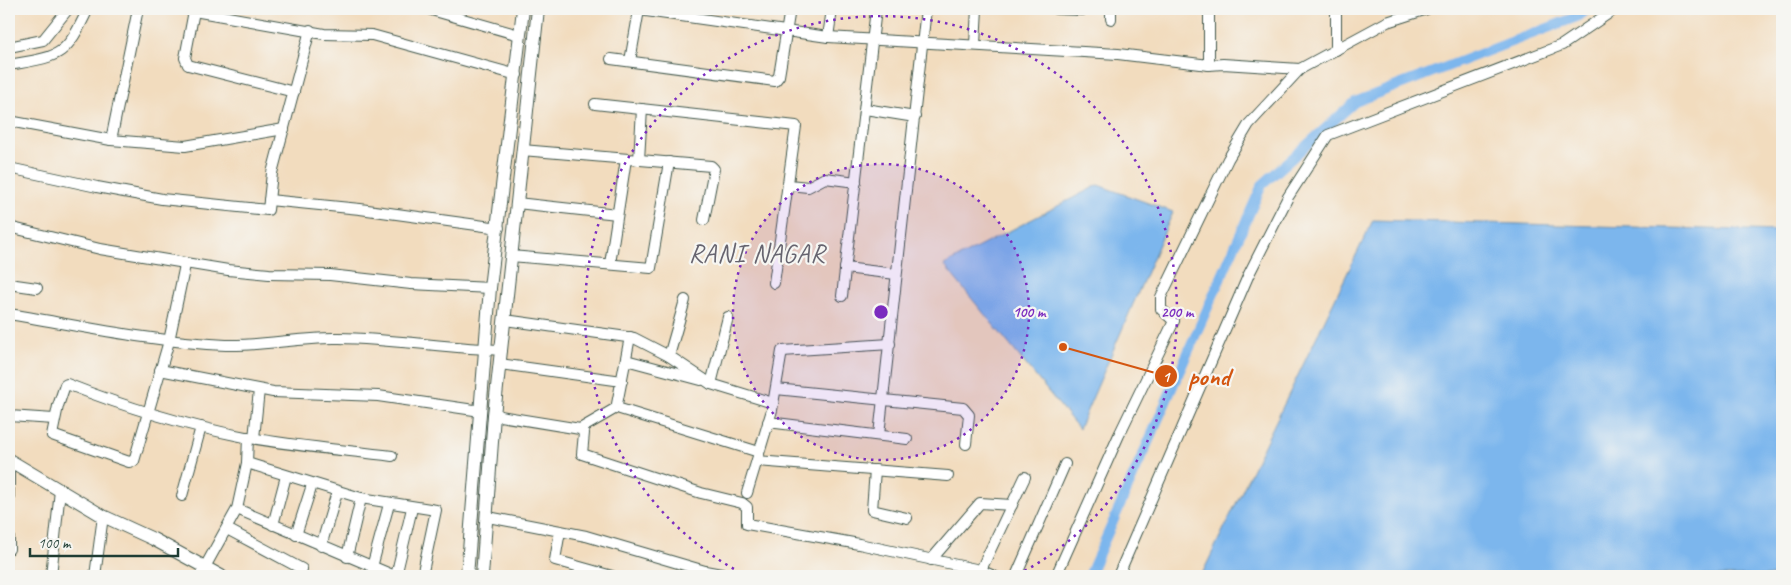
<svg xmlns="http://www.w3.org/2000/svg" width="1791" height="585" viewBox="0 0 1791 585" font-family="Caveat,sans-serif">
<rect width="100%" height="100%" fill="#f6f6f2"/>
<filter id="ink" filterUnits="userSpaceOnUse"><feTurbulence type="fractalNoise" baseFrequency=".02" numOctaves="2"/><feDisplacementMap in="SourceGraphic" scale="10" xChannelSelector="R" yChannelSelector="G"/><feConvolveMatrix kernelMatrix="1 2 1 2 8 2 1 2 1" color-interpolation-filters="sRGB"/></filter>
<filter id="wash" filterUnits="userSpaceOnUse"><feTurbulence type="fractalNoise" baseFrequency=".0096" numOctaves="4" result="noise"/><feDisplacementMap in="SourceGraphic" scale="20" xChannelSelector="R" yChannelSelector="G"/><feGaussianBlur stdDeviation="1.12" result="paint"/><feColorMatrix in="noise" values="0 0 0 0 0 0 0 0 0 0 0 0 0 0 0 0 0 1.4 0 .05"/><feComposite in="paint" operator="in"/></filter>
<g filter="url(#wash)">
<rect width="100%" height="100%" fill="#f2dcbe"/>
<g fill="#7bb6ed" stroke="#4d7a90">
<path d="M 1098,185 L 1173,212 L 1079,429 L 944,265 Z"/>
<path d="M 1373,220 L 1782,231 L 1782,576 L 1201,576 Z"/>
</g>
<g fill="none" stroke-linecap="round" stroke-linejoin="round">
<path stroke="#7bb6ed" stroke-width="10" d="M 1089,576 L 1262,185 L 1355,102 L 1579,16 L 1588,9"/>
</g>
</g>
<g filter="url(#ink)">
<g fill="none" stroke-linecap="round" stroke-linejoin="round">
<g stroke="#3f5549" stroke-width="12">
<g id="minor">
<path d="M 195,9 L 194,11 L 324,34 L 372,35 L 517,75"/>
<path d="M 428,9 L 519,35"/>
<path d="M 632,9 L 828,37 L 1118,54 L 1209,65 L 1223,64 L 1300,69 L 1387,22 L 1427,9"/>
<path d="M 1056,9 L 1082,10"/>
<path d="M 1111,9 L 1111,19"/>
<path d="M 194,11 L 185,58 L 188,65 L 294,92"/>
<path d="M 828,37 L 832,9"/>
<path d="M 975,44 L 977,9"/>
<path d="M 9,47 L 43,40 L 68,9"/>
<path d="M 1336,50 L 1336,9"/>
<path d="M 611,59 L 775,81 L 779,76 L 790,9"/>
<path d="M 630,61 L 639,10"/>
<path d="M 9,65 C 60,56 65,58 88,9"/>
<path d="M 1209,65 L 1209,9"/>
<path d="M 595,104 L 796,126 L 774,283"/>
<path d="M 865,109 L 915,117"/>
<path d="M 9,121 L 111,140 L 138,9"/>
<path d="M 111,140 L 185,146 L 284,129"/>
<path d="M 522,150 L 711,166 L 714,169 L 704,220"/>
<path d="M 639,160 L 642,109"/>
<path d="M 9,168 L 97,187 L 162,199 L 268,210 L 272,173 L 310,30"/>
<path d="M 789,185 L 808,187 L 825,178 L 856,182"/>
<path d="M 269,200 L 360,209 L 499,228"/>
<path d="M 517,203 L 617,214"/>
<path d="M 9,227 L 100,249 L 228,270 L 269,274 L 330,275 L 411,284 L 490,288"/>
<path d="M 511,256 L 651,268 L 669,162"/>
<path d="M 610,264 L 626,159"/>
<path d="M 185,265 L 169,341 L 134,461 L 129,462 L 52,435 L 58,406 L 65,385 L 67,384 C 125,407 184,425 245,437 C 294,446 344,450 392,456"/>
<path d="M 845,268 L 896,274"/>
<path d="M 9,284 L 37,288"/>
<path d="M 842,296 L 876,9"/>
<path d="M 9,314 C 81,326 153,342 226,345 C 264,346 301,337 339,338 C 394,339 447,348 502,350"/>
<path d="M 505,320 L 634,338 L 669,356 L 711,384 L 773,403"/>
<path d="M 630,337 L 617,404 L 620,409 L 759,452"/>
<path d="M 669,356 L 685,300"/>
<path d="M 626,360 L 701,380"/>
<path d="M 500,364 L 622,381"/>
<path d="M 160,370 L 273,392 L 378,396 L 481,411"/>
<path d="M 711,384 L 728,317"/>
<path d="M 776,389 L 963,408 L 969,415 L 966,444"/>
<path d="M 494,415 L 580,429 L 584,433 L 582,454 L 701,493 L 742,503 L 747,507 L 747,524 L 859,544 L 980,570 L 994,576"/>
<path d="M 9,416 L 54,419"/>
<path d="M 768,422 L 907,439"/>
<path d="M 580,429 L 618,407"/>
<path d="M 879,435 L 926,9"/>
<path d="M 254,438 L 259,390"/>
<path d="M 757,461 L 948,476"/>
<path d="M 247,463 L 361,498 L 436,510 L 422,576"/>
<path d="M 875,470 L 872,510 L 907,518"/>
<path d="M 747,493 L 772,410 L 782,351 L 890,344"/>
<path d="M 182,496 L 201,427"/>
<path d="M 237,509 L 395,576"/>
<path d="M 488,517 L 586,536 L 705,571 L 732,576"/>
<path d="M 273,525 L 286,476"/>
<path d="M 227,529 L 302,569"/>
<path d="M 560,531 L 555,560 L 612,576"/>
<path d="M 296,535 L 312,485"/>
<path d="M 321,546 L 337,492"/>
<path d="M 9,549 L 9,460"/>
<path d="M 347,557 L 361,498"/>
<path d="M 931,560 L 980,503 L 1012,505"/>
<path d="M 372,567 L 389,504"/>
<path d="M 51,576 L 60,490"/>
<path d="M 95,576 L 103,516"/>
<path d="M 200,576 L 237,509 L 247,463 L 248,437"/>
<path d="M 396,576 L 412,508"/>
<path d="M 978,576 L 1025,477"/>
<path d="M 1016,576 L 1065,464"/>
<path d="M 1056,576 L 1119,435 L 1174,321 L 1161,309 L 1161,297 L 1228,159 L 1249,124 L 1300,69"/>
<path d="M 1118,576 L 1249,274 L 1288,197 L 1328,135 L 1562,45 L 1615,9"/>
</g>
</g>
<g stroke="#3f5549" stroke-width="14">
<g id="tertiary">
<path d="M 9,460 L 103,516 L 153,539 L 221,576"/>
<path d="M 467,576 L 490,288 L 523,9"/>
<path d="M 482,576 L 494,415 L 538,9"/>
</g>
</g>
<use href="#minor" stroke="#fff" stroke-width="10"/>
<use href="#tertiary" stroke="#fff" stroke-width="12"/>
</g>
</g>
<circle cx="881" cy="312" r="148" fill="#7b2cbf" fill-opacity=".12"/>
<g fill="none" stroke="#7b2cbf" stroke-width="2.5" stroke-dasharray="2.5 5">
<circle cx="881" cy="312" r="148"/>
<path d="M747 576A296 296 0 1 1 1015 576"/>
</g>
<g text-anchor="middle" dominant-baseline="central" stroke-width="4.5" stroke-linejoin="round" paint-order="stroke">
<g font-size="26" letter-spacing="1" fill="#66646f" stroke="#f6f6f2">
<text x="757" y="253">RANI NAGAR</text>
</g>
</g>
<circle cx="881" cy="312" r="8" fill="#7b2cbf" stroke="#f6f6f2" stroke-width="2.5"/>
<g font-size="15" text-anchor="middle" font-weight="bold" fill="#7b2cbf" stroke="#f6f6f2" stroke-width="4.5" stroke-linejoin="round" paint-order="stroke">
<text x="1029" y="317">100 m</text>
<text x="1177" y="317">200 m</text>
</g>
<path fill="none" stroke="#d45610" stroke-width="2" d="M1063 347L1166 376"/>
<g fill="#d45610" stroke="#f6f6f2" stroke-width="2">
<circle cx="1063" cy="347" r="5"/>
<circle cx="1166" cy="376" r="12"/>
</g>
<g font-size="15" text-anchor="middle" font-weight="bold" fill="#fff">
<text x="1166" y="382">1</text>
</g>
<g font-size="26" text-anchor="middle" font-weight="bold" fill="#d45610" stroke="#f6f6f2" stroke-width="4.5" stroke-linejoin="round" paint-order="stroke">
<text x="1209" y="385">pond</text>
</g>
<rect width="1791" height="585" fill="none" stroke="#f6f6f2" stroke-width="30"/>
<path d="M30 548v8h148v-8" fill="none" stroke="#1f3d34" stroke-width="2.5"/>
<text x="38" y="548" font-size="15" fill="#1f3d34" stroke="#f6f6f2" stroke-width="4" paint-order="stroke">100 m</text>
</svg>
